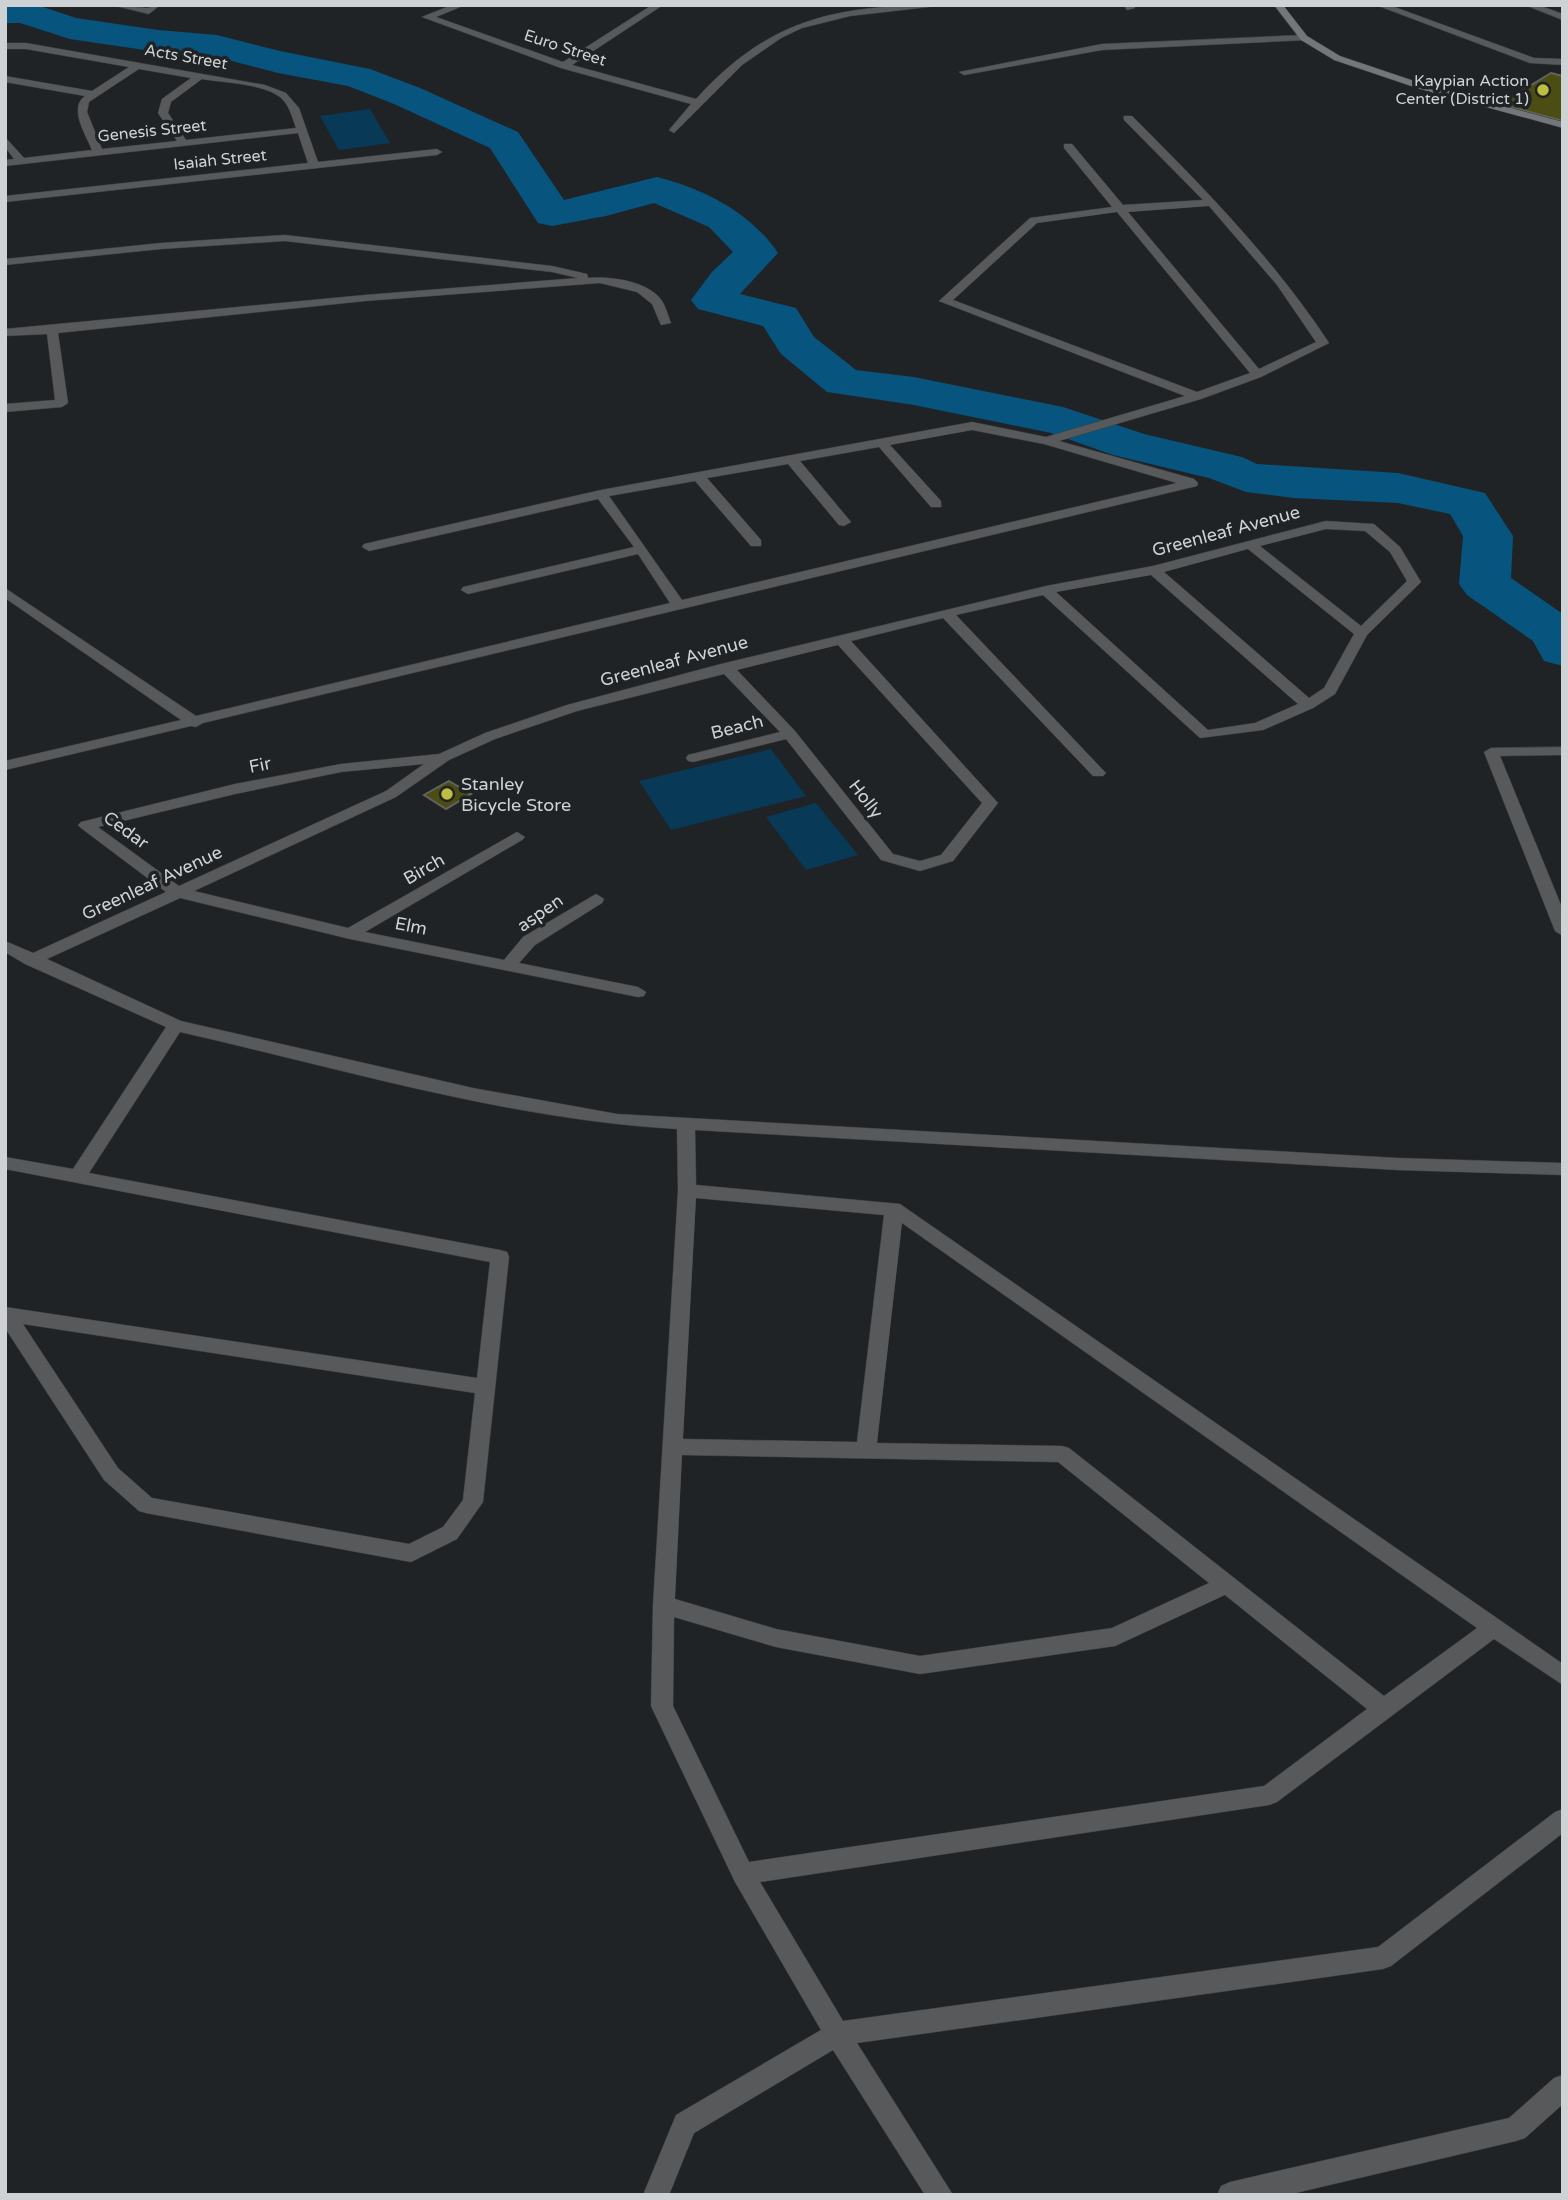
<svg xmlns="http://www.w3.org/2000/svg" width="1568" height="2200" viewBox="0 0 1568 2200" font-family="'Varela Round',sans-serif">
<rect width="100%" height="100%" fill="#202326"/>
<g fill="#083957">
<path d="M 370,109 L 390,143 L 339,150 L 320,116 Z"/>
<path d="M 771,749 L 806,796 L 671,830 L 639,781 Z"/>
<path d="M 816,803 L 858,855 L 806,870 L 766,817 Z"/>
</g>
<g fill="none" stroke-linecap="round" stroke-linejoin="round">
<path fill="#07547f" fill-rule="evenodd" d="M 5,5 L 37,5 L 76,18 L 158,30 L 217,35 L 280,51 L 370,69 L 420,88 L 518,132 L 564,200 L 657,177 C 704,189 750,212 778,253 L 740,294 L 796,308 L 814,337 L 856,370 L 914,377 L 1063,407 L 1144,434 L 1242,457 L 1257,464 L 1398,473 L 1485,493 L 1513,536 L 1511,578 L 1563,614 L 1563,666 L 1544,661 L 1533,641 L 1467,595 L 1459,584 L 1463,536 L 1450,514 L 1398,503 L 1294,498 L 1246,492 L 1209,478 L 1113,455 L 1051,433 L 914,405 L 827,392 L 781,354 L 763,326 L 698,309 L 691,300 L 712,272 L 733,252 L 709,227 L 654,203 L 606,216 L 552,226 L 538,223 L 490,148 L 394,104 L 348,86 L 278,73 L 216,57 L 158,52 L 70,39 L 20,23 L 5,23 Z"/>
</g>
<g fill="#4c4d12" stroke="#62635e" stroke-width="2">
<path d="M 1551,73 L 1563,76 L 1563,121 L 1500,104 Z"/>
<path d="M 449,781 L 471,794 L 446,809 L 424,795 Z"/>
</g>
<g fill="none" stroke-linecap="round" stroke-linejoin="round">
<g stroke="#3c3f42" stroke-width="1">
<g id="minor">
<path d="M 112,5 L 147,8 L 160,5 L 149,14 Z"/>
<path d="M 452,5 L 465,5 L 436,17 L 563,62 L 652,5 L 663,5 L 572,65 L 696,99 C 771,16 840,5 946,5 L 850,16 L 802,28 L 781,38 L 742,65 L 674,133 L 669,130 L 691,104 L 561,68 L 422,17 Z"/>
<path d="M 1124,5 L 1133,5 L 1135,8 L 1127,10 Z"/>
<path d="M 1376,5 L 1389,5 L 1534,58 L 1563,59 L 1563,65 L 1530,63 Z"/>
<path d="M 1525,5 L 1538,5 L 1563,14 L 1563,20 Z"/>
<path d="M 1304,35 L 1309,38 L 1307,40 L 1102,50 L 964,75 L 959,72 L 1102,44 Z"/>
<path d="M 5,43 L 26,43 L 265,85 L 286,93 L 299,108 L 318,162 L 437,149 L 442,152 L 437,155 L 5,202 L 5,196 L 308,163 L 298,133 L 5,166 L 5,160 L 14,159 L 5,147 L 5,137 L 24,158 L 92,150 C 86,135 68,108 85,96 L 5,82 L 5,76 L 92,91 L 129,67 L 26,49 L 5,49 ZM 139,69 L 191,78 L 162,99 L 158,113 L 177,141 L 102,149 L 87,112 L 89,102 ZM 202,79 C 224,83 261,83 280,97 C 289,104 292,117 296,128 L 186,140 L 168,113 L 171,102 Z"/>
<path d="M 1124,116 L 1132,116 C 1203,187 1273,258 1329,343 L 1261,377 L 1201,399 L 1059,441 L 1194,479 L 1198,483 L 1197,486 L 203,723 L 196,727 L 191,726 L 5,770 L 5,761 L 181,720 L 5,598 L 5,588 L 196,716 L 670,603 L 638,554 L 468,594 L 461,590 L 463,587 L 634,547 L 598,499 L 369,551 L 362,547 L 364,544 L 601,490 L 972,422 L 1046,437 L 1185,396 L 939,301 L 1030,218 L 1112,207 L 1064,148 L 1064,144 L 1072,144 L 1123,205 L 1203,200 L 1124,120 ZM 1209,206 L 1277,285 L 1316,342 L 1259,369 L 1128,212 ZM 1117,212 L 1250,373 L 1197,392 L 953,300 L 1037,223 ZM 972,430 L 1044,444 L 1177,483 L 682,600 L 609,496 L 695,481 L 751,546 L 761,546 L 761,540 L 707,478 L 788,464 L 839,525 L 844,526 L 851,522 L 800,461 L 879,447 L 931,507 L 941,507 L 941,501 L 890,445 Z"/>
<path d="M 285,235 L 552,266 L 587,274 L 588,278 C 610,276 649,281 662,301 C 666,307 668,316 671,323 L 661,325 L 652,304 L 637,292 L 600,283 L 365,301 L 58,333 L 68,403 L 62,407 L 5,412 L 5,404 L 55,400 L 47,334 L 5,336 L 5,329 L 365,295 L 578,278 L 552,272 L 285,241 L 161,249 L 5,265 L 5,259 L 161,243 Z"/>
<path d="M 1326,521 L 1374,524 L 1400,547 L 1421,582 L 1367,635 L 1335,694 L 1313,708 L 1263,730 L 1200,738 L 1043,595 L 956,615 L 1103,770 L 1106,773 L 1103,776 L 1093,776 L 943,618 L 851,641 L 998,803 L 953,861 L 920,871 L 881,860 L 786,739 L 693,762 L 688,761 L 686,758 L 688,755 L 780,732 L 724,674 L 577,711 L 495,739 L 449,760 L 396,797 L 194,891 L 348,928 L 517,832 L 525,837 L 522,840 L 365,932 L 504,960 L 523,937 L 596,894 L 604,899 L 602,903 L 535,945 L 519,963 L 638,987 L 646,992 L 644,996 L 638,997 L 350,939 L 180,898 L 47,959 L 181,1021 L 473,1088 L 617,1114 L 1398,1158 L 1563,1163 L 1563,1175 L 1398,1170 L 695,1130 L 696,1185 L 900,1204 L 1563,1664 L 1563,1685 L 1494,1639 L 1277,1802 L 1269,1805 L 760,1882 L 843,2021 L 1378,1947 L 1555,1812 L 1563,1809 L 1563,1833 L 1391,1966 L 1383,1969 L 857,2043 L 953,2195 L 925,2195 L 833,2050 L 694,2133 L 669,2195 L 643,2195 L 676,2115 L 821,2030 L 735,1882 L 651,1706 L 653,1605 L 678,1191 L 677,1129 C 511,1120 343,1069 180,1032 L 89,1173 L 500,1250 L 507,1252 L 509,1257 L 483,1502 L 457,1539 L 411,1562 L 146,1513 L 139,1511 L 104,1480 L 5,1328 L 5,1307 L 477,1378 L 490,1262 L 5,1169 L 5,1157 L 73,1169 L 166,1027 L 25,964 L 5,952 L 5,941 L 33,953 L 166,892 L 81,828 L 78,825 L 81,822 L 235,784 L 341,764 L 439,754 L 485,733 L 567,705 L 721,664 L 1046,586 L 1153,566 ZM 1326,529 L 1365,531 L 1390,552 L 1407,581 L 1361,626 L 1260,546 ZM 1248,549 L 1354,634 L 1324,688 L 1309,698 L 1164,572 ZM 1151,575 L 1298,704 L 1255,723 L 1208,730 L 1056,592 ZM 838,645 L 982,803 L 941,855 L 920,861 L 893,854 L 795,731 L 737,670 ZM 424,764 L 386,791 L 179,886 L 98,827 L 235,794 L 341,772 ZM 696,1198 L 884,1215 L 857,1442 L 683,1439 ZM 902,1223 L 1477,1628 L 1384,1696 L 1069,1448 L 1062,1446 L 877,1443 ZM 23,1324 L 475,1393 L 463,1500 L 443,1527 L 409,1544 L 152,1498 L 118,1468 ZM 682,1455 L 1058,1462 L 1209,1583 L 1112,1628 L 920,1656 L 776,1629 L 675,1599 ZM 1225,1595 L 1367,1709 L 1264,1786 L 749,1862 L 673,1706 L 674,1617 L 776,1647 L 920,1674 L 1115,1646 Z"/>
<path d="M 1563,747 L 1563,755 L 1500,756 L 1563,910 L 1563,936 L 1555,931 L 1484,752 L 1491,748 Z"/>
<path d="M 1563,2075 L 1563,2104 L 1525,2138 L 1516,2141 L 1287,2195 L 1217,2195 L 1221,2186 L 1230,2182 L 1509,2118 L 1554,2078 Z"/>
</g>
</g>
<g stroke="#3c3f42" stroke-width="1">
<path id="secondary" d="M 1274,5 L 1283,5 L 1307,36 L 1340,56 L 1426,85 L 1563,122 L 1563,128 L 1420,89 L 1334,60 L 1301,40 Z"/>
</g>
<use href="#minor" fill="#57595a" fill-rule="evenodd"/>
<use href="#secondary" fill="#747779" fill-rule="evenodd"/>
</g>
<g fill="#bebf42" stroke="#202326" stroke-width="2.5">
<circle cx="1543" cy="90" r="7"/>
<circle cx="447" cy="794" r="7"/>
</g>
<g text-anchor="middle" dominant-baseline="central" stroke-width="7" stroke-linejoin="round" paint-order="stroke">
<g font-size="16" fill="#cfd2d4" stroke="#202326">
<text transform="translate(565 48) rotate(18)">Euro Street</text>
<text transform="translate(186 57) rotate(10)">Acts Street</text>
<text transform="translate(152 131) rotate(-6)">Genesis Street</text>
<text transform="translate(220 160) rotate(-6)">Isaiah Street</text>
</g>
<g font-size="16" fill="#cfd2d4" stroke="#202326" text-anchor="end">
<text x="1529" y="81">Kaypian Action<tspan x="1529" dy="18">Center (District 1)</tspan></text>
</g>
<g font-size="18" fill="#cfd2d4" stroke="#202326">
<text transform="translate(1226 531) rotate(-15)">Greenleaf Avenue</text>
<text transform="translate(674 661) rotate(-15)">Greenleaf Avenue</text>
<text transform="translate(737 727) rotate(-14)">Beach</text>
<text transform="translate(260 765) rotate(-11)">Fir</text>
<text transform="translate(866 799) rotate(52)">Holly</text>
<text transform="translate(126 830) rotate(36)">Cedar</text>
<text transform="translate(424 869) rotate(-30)">Birch</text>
<text transform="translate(152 883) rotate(-25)">Greenleaf Avenue</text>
<text transform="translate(540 913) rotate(-35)">aspen</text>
<text transform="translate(411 926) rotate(11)">Elm</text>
</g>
<g font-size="18" fill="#cfd2d4" stroke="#202326" text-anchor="start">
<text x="461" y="784">Stanley<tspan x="461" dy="21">Bicycle Store</tspan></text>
</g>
</g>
<rect width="1568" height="2200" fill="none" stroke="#cfd2d4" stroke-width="14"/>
</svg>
